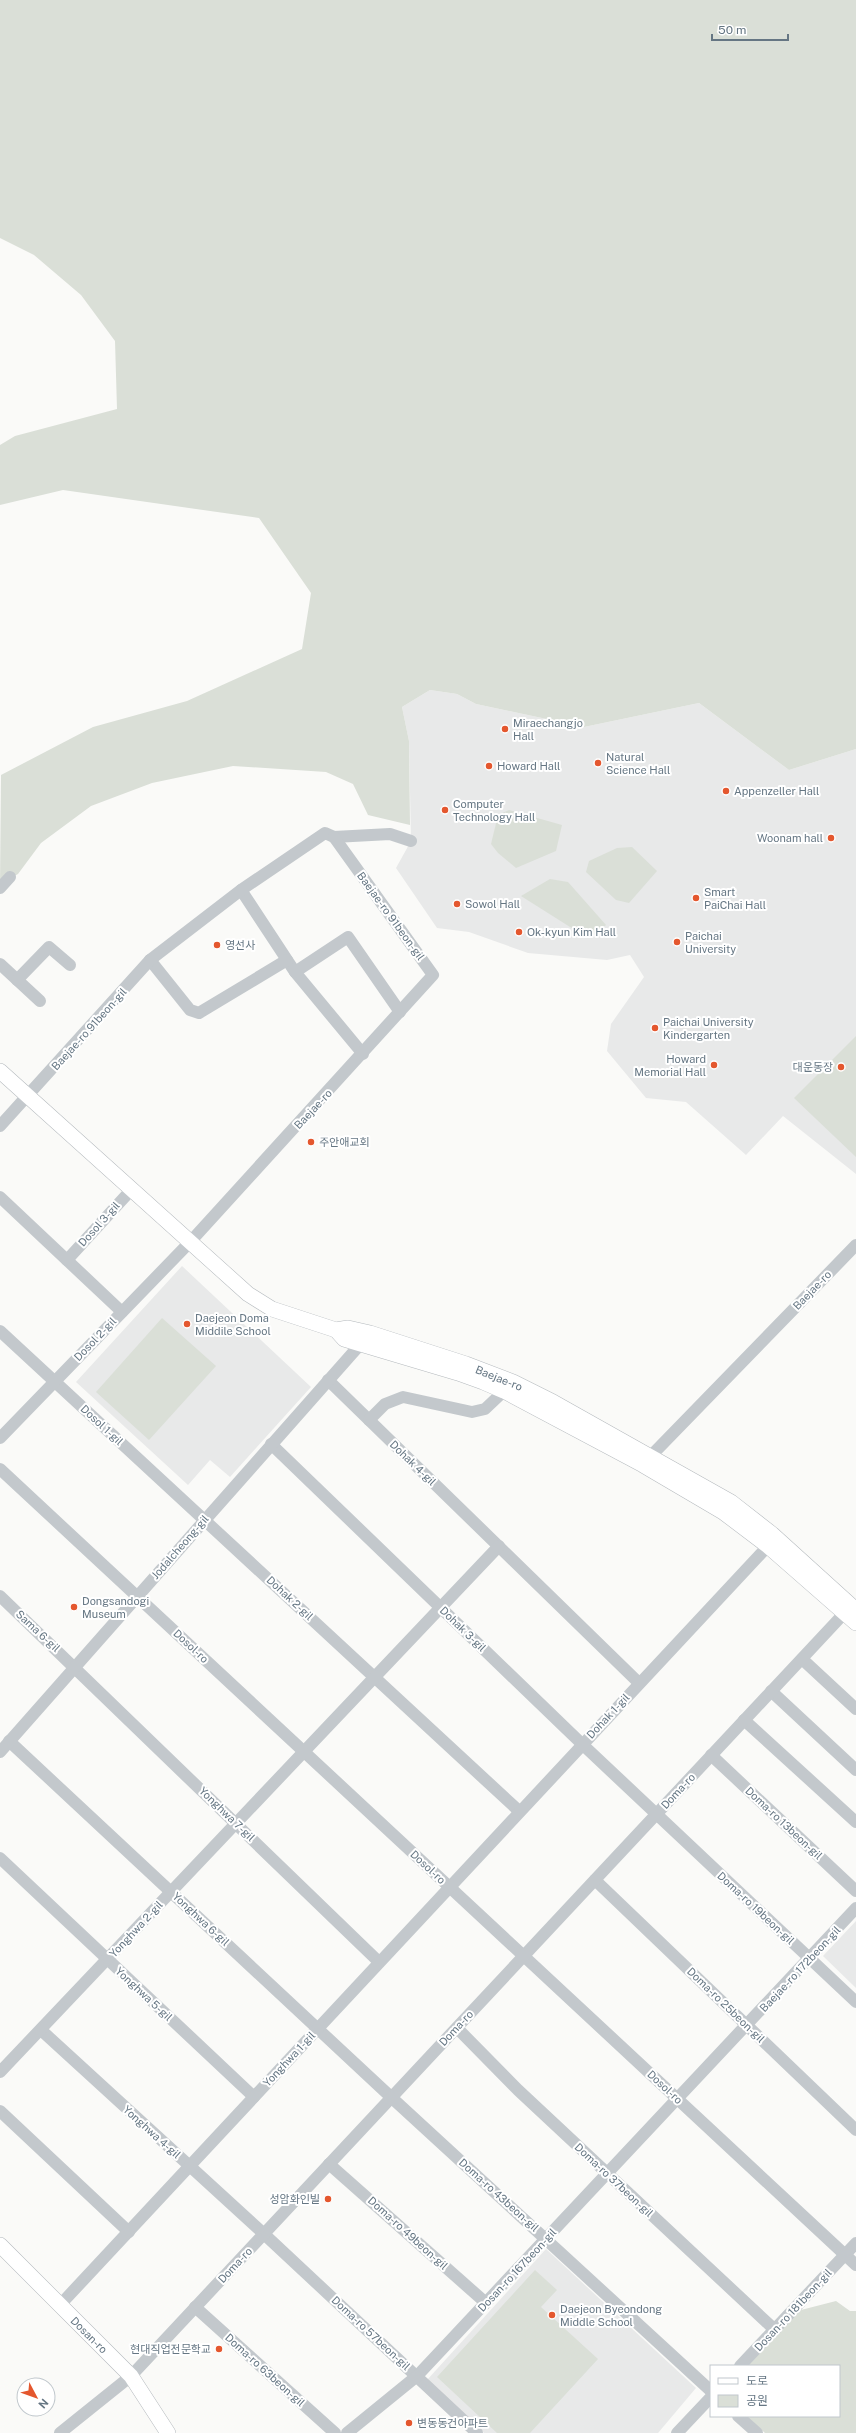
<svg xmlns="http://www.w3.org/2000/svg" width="856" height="2433" viewBox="0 0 856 2433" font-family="'Public Sans','Noto Sans KR',sans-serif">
<rect width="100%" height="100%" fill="#fafaf8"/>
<g fill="#e8e9e9">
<path d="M 430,690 L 457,694 L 476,704 L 584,727 L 699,703 L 789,770 L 856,749 L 856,1174 L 783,1116 L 746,1155 L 686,1102 L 646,1098 L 607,1051 L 611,1024 L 644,977 L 630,955 L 607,960 L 528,953 L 469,932 L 437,928 L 396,868 L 411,841 L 409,741 L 402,707 Z"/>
<path d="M 182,1266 L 311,1387 L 230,1477 L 210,1460 L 188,1485 L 76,1382 Z"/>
<path d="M 856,1921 L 856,1988 L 823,1956 Z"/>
<path d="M 546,2249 L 696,2388 L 658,2433 L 484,2433 L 427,2380 Z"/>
</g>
<g fill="#dadfd7">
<path d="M 0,0 L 856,0 L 856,749 L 789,770 L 699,703 L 584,727 L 476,704 L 457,694 L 430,690 L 402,707 L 409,741 L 410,825 L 368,815 L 353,784 L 326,772 L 233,766 L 152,783 L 91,806 L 41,843 L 18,874 L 0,884 L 1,775 L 93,727 L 187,701 L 302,649 L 311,593 L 259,518 L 63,490 L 0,505 L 0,445 L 15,436 L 117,409 L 115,341 L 81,295 L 34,255 L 0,238 Z"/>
<path d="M 509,810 L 562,825 L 556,851 L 516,868 L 498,853 L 491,844 L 498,815 Z"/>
<path d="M 632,847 L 657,871 L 629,903 L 616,900 L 586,872 L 589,861 L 617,848 Z"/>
<path d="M 550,879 L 568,882 L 606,925 L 594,935 L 578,932 L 521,896 Z"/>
<path d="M 856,1036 L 856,1157 L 794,1098 Z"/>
<path d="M 162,1318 L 216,1366 L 149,1440 L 96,1392 Z"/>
<path d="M 535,2270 L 557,2290 L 541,2307 L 598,2359 L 530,2433 L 497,2433 L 437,2377 Z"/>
<path d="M 836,2301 L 850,2311 L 856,2311 L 856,2433 L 765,2433 L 746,2416 L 839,2416 L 839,2366 L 747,2366 L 797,2311 Z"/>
</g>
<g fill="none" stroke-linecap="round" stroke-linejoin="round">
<g stroke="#b5babe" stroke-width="16">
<g id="major">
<path d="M 0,1071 L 248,1294 L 272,1309 L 336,1330 L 348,1328 L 370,1333 L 466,1364 L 513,1382 L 553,1402 L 731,1502 L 772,1534 L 856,1610"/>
<path d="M 336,1330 L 344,1339 L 458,1373 L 483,1382 L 504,1391 L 643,1465 L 723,1512 L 768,1546 L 856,1623"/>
<path d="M 0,2245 L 131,2376 L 168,2433"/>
</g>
</g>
<g stroke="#c3c8cc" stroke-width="12">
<path d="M 0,888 L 10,877"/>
<path d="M 241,890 L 295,972 L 363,1054"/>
<path d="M 150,960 L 190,1010 L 199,1013 L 287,960"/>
<path d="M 0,964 L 40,1001"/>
<path d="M 295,972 L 348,937 L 400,1012"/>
<path d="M 17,980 L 49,947 L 70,965"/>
<path d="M 0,1126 L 150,960 L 241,890 L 325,833 L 334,837 L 390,834 L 411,841"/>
<path d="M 0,1197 L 122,1312"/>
<path d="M 67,1260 L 132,1189"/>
<path d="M 0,1331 L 519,1811"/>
<path d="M 328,1380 L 639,1683"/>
<path d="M 369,1420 L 385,1404 L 403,1397 L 472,1412 L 485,1409 L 504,1391"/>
<path d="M 0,1438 L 191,1241 L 433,975 L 334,837"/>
<path d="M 271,1444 L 582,1744 L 856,2002"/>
<path d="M 645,1462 L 856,1245"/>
<path d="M 0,1469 L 856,2265"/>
<path d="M 0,1596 L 379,1962"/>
<path d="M 802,1659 L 856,1709"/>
<path d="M 771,1691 L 856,1770"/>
<path d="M 744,1720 L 856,1822"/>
<path d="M 9,1741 L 392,2098 L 711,2391"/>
<path d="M 0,1752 L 365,1339"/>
<path d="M 711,1755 L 856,1891"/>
<path d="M 0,1858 L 254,2097"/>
<path d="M 595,1880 L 856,2130"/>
<path d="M 457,2028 L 518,2090 L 775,2330"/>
<path d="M 41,2030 L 264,2234 L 477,2433"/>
<path d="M 0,2072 L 499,1546"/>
<path d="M 0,2111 L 129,2232"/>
<path d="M 329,2164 L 486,2303"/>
<path d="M 60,2305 L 768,1546"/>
<path d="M 195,2307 L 335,2433"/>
<path d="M 740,2366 L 856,2243"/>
<path d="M 738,2416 L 757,2433"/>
<path d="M 60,2433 L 131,2376 L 851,1606"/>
<path d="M 347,2433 L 417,2376 L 856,1908"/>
<path d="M 677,2433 L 711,2397"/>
</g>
<use href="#major" stroke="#fff" stroke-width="15"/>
</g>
<g fill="#e4572e" stroke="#fff" stroke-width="1.5">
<circle cx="505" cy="729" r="4"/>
<circle cx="598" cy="763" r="4"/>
<circle cx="489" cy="766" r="4"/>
<circle cx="726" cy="791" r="4"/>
<circle cx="445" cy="810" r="4"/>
<circle cx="831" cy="838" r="4"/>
<circle cx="696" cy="898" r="4"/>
<circle cx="457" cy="904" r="4"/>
<circle cx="519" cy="932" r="4"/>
<circle cx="677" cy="942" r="4"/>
<circle cx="217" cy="945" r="4"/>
<circle cx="655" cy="1028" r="4"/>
<circle cx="714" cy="1065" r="4"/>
<circle cx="841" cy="1067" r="4"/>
<circle cx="311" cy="1142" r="4"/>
<circle cx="187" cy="1324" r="4"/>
<circle cx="74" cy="1607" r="4"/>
<circle cx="328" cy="2199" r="4"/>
<circle cx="552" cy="2315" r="4"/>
<circle cx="219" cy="2349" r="4"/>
<circle cx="409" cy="2423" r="4"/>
</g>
<g text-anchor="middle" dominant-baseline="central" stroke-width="4" stroke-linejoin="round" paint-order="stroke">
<g font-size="11" fill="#657683" stroke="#fff" text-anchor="start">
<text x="513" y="723">Miraechangjo<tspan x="513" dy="13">Hall</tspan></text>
<text x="606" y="757">Natural<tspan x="606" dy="13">Science Hall</tspan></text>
<text x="497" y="766">Howard Hall</text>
<text x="734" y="791">Appenzeller Hall</text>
<text x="453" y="804">Computer<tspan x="453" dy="13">Technology Hall</tspan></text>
<text x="823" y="838" text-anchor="end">Woonam hall</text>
<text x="704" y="892">Smart<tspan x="704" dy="13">PaiChai Hall</tspan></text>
<text x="465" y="904">Sowol Hall</text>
<text x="527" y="932">Ok-kyun Kim Hall</text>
<text x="685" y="936">Paichai<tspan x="685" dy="13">University</tspan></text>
<text x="225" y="945">영선사</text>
<text x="663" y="1022">Paichai University<tspan x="663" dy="13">Kindergarten</tspan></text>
<text x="706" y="1059" text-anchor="end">Howard<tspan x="706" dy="13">Memorial Hall</tspan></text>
<text x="833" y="1067" text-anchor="end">대운동장</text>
<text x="319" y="1142">주안애교회</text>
<text x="195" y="1318">Daejeon Doma<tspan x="195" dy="13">Middile School</tspan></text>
<text x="82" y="1601">Dongsandogi<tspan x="82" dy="13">Museum</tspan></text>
<text x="320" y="2199" text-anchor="end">성암화인빌</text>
<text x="560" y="2309">Daejeon Byeondong<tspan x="560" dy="13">Middle School</tspan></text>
<text x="211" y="2349" text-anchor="end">현대직업전문학교</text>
<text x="417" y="2423">변동동건아파트</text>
</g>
<g font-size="11" fill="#657683" stroke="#fff">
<text transform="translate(391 916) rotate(54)">Baejae-ro 91beon-gil</text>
<text transform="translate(89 1029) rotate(-48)">Baejae-ro 91beon-gil</text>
<text transform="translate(313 1109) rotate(-47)">Baejae-ro</text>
<text transform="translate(99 1224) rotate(-48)">Dosol 3-gil</text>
<text transform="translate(812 1290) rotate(-46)">Baejae-ro</text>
<text transform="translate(95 1339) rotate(-46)">Dosol 2-gil</text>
<text transform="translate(499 1378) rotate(22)">Baejae-ro</text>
<text transform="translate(102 1425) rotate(43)">Dosol 1-gil</text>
<text transform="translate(413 1463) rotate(44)">Dohak 4-gil</text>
<text transform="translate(180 1547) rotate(-49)">Jodalcheong-gil</text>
<text transform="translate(290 1598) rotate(43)">Dohak 2-gil</text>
<text transform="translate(463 1629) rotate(44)">Dohak 3-gil</text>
<text transform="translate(38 1631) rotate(43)">Sama 6-gil</text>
<text transform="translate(191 1646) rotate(43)">Dosol-ro</text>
<text transform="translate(608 1716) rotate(-47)">Dohak 1-gil</text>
<text transform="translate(678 1791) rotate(-47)">Doma-ro</text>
<text transform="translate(227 1814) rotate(44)">Yonghwa 7-gil</text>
<text transform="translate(784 1823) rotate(43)">Doma-ro 13beon-gil</text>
<text transform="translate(428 1867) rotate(43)">Dosol-ro</text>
<text transform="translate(756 1908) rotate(43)">Doma-ro 19beon-gil</text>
<text transform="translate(201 1919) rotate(43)">Yonghwa 6-gil</text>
<text transform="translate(136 1929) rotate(-47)">Yonghwa 2-gil</text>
<text transform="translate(800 1969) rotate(-47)">Baejae-ro 172beon-gil</text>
<text transform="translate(144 1994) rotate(43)">Yonghwa 5-gil</text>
<text transform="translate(726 2005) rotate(44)">Doma-ro 25beon-gil</text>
<text transform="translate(456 2028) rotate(-47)">Doma-ro</text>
<text transform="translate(289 2059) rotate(-47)">Yonghwa 1-gil</text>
<text transform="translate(665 2087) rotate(43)">Dosol-ro</text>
<text transform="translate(152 2132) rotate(42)">Yonghwa 4-gil</text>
<text transform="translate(614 2180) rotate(43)">Doma-ro 37beon-gil</text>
<text transform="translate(499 2195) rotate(42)">Doma-ro 43beon-gil</text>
<text transform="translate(408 2233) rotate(42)">Doma-ro 49beon-gil</text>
<text transform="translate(235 2265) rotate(-47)">Doma-ro</text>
<text transform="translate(517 2270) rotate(-47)">Dosan-ro 167beon-gil</text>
<text transform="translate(793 2310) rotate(-47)">Dosan-ro 181beon-gil</text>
<text transform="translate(371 2333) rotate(43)">Doma-ro 57beon-gil</text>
<text transform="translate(89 2335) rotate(45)">Dosan-ro</text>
<text transform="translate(265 2370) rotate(42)">Doma-ro 63beon-gil</text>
</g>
</g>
<rect x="710" y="2365" width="130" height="52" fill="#ffffff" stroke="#c1c8cd"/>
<rect x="718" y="2378" width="20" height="6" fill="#ffffff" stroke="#c1c8cd"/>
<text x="746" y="2385" font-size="12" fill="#657683">도로</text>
<rect x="718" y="2395" width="20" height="12" fill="#dadfd7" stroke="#c1c8cd"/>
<text x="746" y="2405" font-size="12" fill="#657683">공원</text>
<g transform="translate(36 2397) rotate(131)"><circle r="19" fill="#ffffff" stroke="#c1c8cd"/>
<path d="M0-3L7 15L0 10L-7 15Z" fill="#e4572e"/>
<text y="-6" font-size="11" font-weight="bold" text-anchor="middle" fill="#657683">N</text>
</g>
<path d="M712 34v6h76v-6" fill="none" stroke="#657683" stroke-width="2"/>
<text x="718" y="34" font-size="12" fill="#657683" stroke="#ffffff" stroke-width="3" paint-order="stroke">50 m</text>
</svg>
